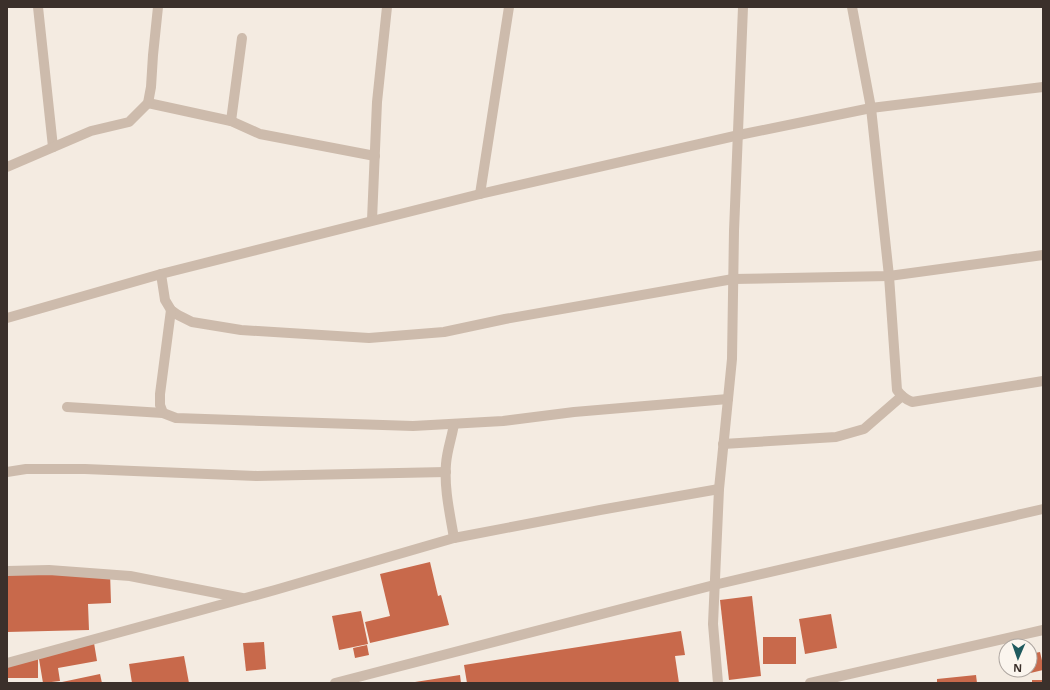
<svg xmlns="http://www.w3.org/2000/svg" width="1050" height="690" viewBox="0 0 1050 690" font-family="'Noto Sans',sans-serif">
<rect width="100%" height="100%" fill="#f4ebe1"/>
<g fill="#c8694b">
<path d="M 430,562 L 438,596 L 441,595 L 449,625 L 370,643 L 365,622 L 390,616 L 380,574 Z"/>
<path d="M 110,572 L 111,603 L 88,604 L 89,630 L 7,632 L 7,575 Z"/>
<path d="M 752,596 L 761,676 L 729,680 L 720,600 Z"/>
<path d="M 361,611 L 368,644 L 339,650 L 332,616 Z"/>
<path d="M 831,614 L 837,648 L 805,654 L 799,619 Z"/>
<path d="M 681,631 L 685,655 L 675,656 L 679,683 L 467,683 L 464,665 Z"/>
<rect x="763" y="637" width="33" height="27"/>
<path d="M 264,642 L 266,669 L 246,671 L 243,643 Z"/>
<path d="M 94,643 L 97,661 L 58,668 L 60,681 L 43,683 L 38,653 Z"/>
<path d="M 367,645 L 369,655 L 355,658 L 353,648 Z"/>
<path d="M 1040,652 L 1043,665 L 1043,670 L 1014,677 L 1012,670 L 1030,670 L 1030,654 Z"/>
<path d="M 184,656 L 189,683 L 132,683 L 129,664 Z"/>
<rect x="7" y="659" width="31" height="19"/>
<path d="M 100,674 L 102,683 L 62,683 L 62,682 Z"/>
<path d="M 460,675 L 461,683 L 415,683 L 415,682 Z"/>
<path d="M 976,675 L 977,683 L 937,683 L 937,679 Z"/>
<rect x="1032" y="680" width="11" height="3"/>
</g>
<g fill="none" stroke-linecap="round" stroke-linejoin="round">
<g stroke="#cdbbac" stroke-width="10">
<path d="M 38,7 L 53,147"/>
<path d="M 852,7 L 871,108 L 889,276 L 897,390 C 901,396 905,399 912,402 L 1043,381"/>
<path d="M 148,103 L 231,121 L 260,134 L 375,156"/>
<path d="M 231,121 L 242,38"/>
<path d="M 7,167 L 91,131 L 129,122 L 148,103 L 151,87 L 153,55 L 158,7"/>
<path d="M 480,194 L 509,7"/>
<path d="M 372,220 L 377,102 L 387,7"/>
<path d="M 161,274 L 165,300 L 171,310 L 178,315 L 192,322 L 241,330 L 369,338 L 444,332 L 505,319 L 733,279 L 889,276 L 1043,255"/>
<path d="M 7,318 L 161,274 L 480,194 L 739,135 L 871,108 L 1043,87"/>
<path d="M 67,407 L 163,413 L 176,418 L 413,426 L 503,421 L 574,412 L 728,399"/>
<path d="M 163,413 L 160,405 L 160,394 L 171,310"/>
<path d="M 723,444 L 836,437 L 864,429 L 902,396"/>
<path d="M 7,472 L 26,469 L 85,469 L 257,476 L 446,472"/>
<path d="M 454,538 C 450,514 444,489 446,464 C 447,450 452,437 454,424"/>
<path d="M 7,571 L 49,570 L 130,576 L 242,598"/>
<path d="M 7,663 L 275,590 L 454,538 L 600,510 L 719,489"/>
<path d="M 335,683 L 714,585 L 1043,509"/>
<path d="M 718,683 L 713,624 L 719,489 L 732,359 L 734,231 L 743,7"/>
<path d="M 810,683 L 1043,630"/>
</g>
</g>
<rect width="1050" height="690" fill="none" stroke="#3b302b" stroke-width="16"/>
<g transform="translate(1018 658) rotate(182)"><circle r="19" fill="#fbf5ee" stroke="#aea6a0"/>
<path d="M0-3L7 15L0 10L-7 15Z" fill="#1f5a5e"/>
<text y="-6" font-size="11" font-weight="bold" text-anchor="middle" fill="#3b302b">N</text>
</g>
</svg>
